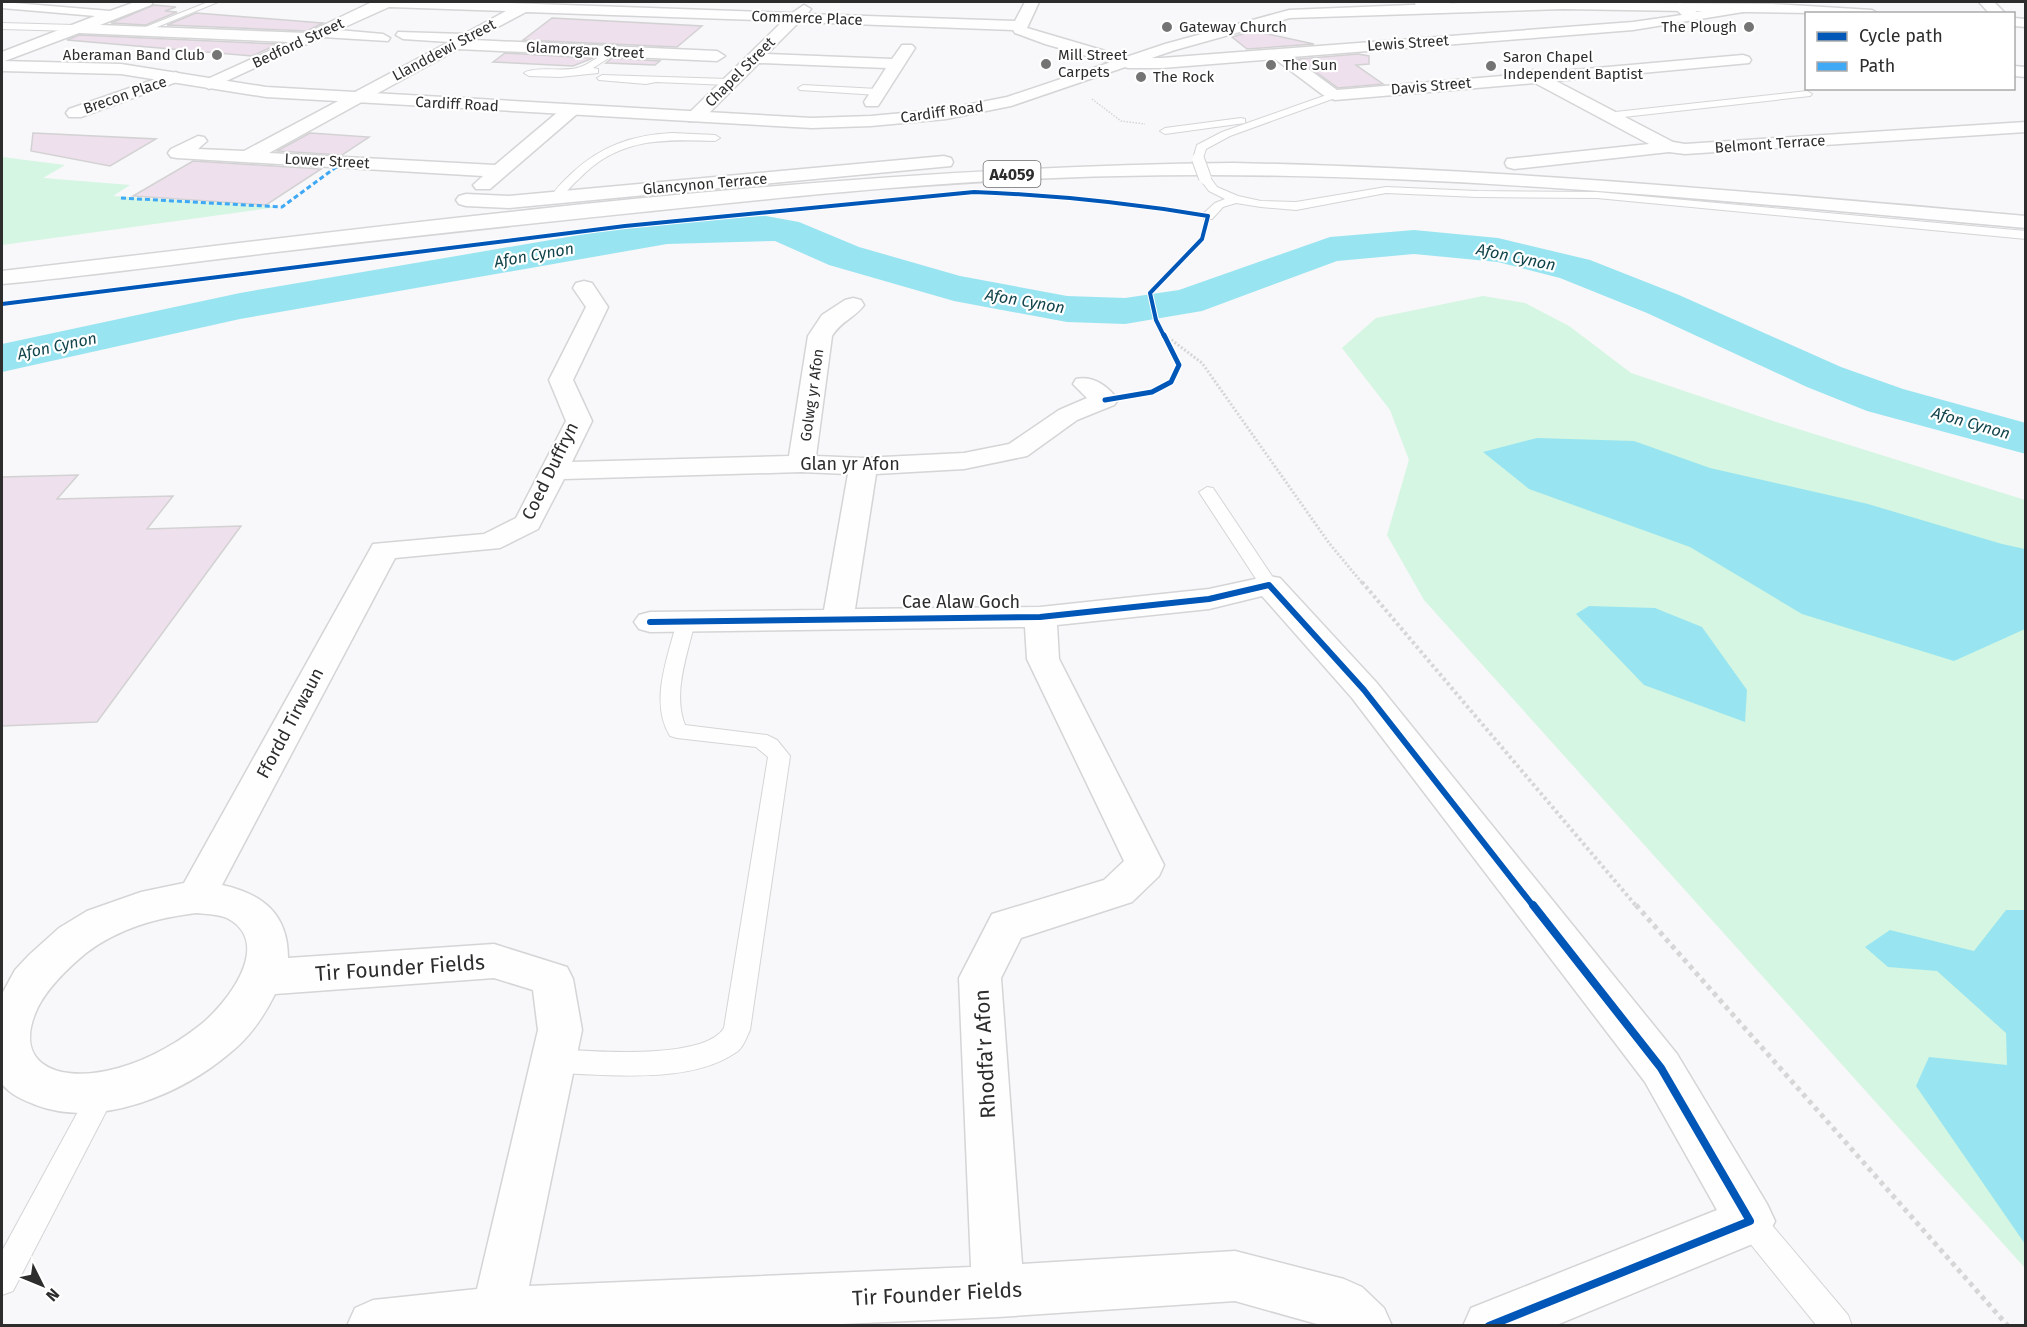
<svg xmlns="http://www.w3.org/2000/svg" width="2027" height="1327" viewBox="0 0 2027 1327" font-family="'Fira Sans',sans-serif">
<rect width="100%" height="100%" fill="#f8f7f9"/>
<g fill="#d4f6e2">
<path d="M 2,157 L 65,165 L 43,178 L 130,185 L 113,196 L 278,207 L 2,245 Z"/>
<path d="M 1483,296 L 1525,303 L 1569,326 L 1631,373 L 1779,423 L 2025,500 L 2025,1268 L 1424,600 L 1387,535 L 1409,460 L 1390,410 L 1342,348 L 1376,318 Z"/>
</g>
<g fill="#98e5f1">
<path d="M 1537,438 L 1634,441 L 1710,468 L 1868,504 L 2002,544 L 2025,549 L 2025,629 L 1954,661 L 1802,614 L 1690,547 L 1529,489 L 1483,452 Z"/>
<path d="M 1589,606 L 1655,608 L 1702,627 L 1747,690 L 1745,722 L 1644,685 L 1576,614 Z"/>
<path d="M 2006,910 L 2025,910 L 2025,1244 L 1916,1086 L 1929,1057 L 2007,1065 L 2006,1033 L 1937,971 L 1888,967 L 1865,947 L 1890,930 L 1974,951 Z"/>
</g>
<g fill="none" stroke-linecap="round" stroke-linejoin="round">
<path fill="#98e5f1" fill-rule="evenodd" d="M 766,216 L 799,222 L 859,247 L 960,276 L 1067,296 L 1125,298 L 1179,290 L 1330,237 L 1414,230 L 1498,238 L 1590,260 L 1679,295 L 1841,367 L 1903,389 L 2026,423 L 2026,454 L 1867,411 L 1807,387 L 1647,313 L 1560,278 L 1498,262 L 1414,254 L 1337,261 L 1202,311 L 1125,324 L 1067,322 L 954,301 L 829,265 L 775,241 L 667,244 L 240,319 L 2,372 L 2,344 L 240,293 L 667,220 Z"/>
</g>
<g fill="#eee0ec" stroke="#d3d2d3" stroke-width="1.5">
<path d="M 154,5 L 176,7 L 165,11 L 177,12 L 146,25 L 111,23 Z"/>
<path d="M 196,13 L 323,23 L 307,31 L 167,25 Z"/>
<path d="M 552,18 L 702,26 L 677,47 L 523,40 Z"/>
<path d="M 1253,31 L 1258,32 L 1314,44 L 1247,49 L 1232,37 Z"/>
<path d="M 79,35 L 278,44 L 252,56 L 67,40 Z"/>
<path d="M 505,53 L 593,58 L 573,66 L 493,62 Z"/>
<path d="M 1358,54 L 1369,56 L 1369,64 L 1356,65 L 1383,84 L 1338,88 L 1298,59 Z"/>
<path d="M 612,58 L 660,61 L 655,65 L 606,63 Z"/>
<path d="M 33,133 L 156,139 L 110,166 L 31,151 Z"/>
<path d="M 310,133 L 369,137 L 342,155 L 277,151 Z"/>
<path d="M 193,161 L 321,169 L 266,205 L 133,196 Z"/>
<path d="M 78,475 L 57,499 L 173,496 L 147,529 L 241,526 L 97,722 L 2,726 L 2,477 Z"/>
</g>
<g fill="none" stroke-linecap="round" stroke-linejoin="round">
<g stroke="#d5d4d6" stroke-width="2">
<g id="service">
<path d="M 208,2 L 218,2 L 145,32 L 138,30 Z"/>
<path d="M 2,23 L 74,25 L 78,28 L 74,31 L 2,29 Z"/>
<path d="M 612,49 L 617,52 L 615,54 L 593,68 L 598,69 L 598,73 L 560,77 L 529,76 L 524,73 C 534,66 563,72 577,68 C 590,65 600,54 612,49 Z"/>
<path d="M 602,75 L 728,79 L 733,82 L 728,85 L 656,82 L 646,84 L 599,80 L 597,78 Z"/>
<path d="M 803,85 L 878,89 L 883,92 L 878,95 L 800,90 L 798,88 Z"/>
<path d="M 1807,91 L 1812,94 L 1810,96 L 1606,119 L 1601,116 L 1606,113 Z"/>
<path d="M 1335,92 L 1340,95 L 1338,97 L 1230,136 L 1206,149 L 1202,161 L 1198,162 L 1193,159 L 1197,145 L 1222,132 Z"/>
<path d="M 1241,118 L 1245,119 L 1245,123 L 1165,134 L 1160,131 L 1165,128 Z"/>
<path d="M 672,133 L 715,135 L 720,138 L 715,141 C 667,139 622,138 585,173 C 576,182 567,189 561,200 L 557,201 L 551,198 C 556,187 564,181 572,173 C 601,146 632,135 672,133 Z"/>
<path d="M 1205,175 L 1209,176 L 1217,187 L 1238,196 L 1261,201 L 1296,202 L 1386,187 L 1477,191 L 1597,192 L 2026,231 L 2026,239 L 1597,198 L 1477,197 L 1386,193 L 1296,210 L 1261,207 L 1236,203 L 1223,207 L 1212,219 L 1204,219 L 1204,213 L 1215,203 L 1225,199 L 1209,191 L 1199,178 Z"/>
<path d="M 1207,487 L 1213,488 L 1278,585 L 1275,589 L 1263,589 L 1260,585 L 1199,492 Z"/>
<path d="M 686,615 L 693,617 L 695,621 C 688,653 672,693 685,725 L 767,735 L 777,740 L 790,756 L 750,1030 C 746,1038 743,1049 735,1053 C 688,1085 607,1074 553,1073 L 544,1069 L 540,1061 L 544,1053 L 553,1049 C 589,1051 704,1061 724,1028 L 768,757 L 756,747 L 677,738 L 670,736 C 649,702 668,657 677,621 L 679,617 Z"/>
<path d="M 102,1081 L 111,1084 L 115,1093 L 111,1102 L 13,1291 L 2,1295 L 2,1251 L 93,1084 Z"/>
<path d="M 1750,1207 L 1760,1211 L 1848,1315 L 1852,1326 L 1817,1326 L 1740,1231 L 1735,1221 L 1740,1211 Z"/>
</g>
</g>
<g stroke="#d5d4d6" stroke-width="3">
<g id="minor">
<path d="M 2,2 L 110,11 L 135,2 L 153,2 L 151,5 L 100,25 L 307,33 L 372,2 L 478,2 L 792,13 L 804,5 L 811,9 L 807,14 L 1015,21 L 1025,2 L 1039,2 L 1027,28 L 1129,58 L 1162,58 L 1633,22 L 1682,15 L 1673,7 L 1680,3 L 1697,12 L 1744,4 L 1749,5 L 1751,8 L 1749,11 L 1633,30 L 1292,57 L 1337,90 L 1526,74 L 1533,70 L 1540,73 L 1743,55 L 1749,57 L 1751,60 L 1749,63 L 1556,81 L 1673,142 L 1685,144 L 2026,122 L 2026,132 L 1685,154 L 1669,152 L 1514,169 L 1507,167 L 1505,163 L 1507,159 L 1649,144 L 1535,83 L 1335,100 L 1323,95 L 1275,59 L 1162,68 L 1128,68 L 1045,44 L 1015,33 L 1013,30 L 799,22 L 767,54 L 892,59 L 902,45 L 912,45 L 915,48 L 878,106 L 866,106 L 864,102 L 886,68 L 759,63 L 701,121 L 689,121 L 686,117 L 689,113 L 783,21 L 526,12 L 473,40 L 717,51 L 725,56 L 717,61 L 458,49 L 269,153 L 495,165 L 565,106 L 577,106 L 580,110 L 577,114 L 490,189 L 476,189 L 473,185 L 483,176 L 177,158 L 171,157 L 168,153 L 171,149 L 198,136 L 204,137 L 207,141 L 198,149 L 244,151 L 449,42 L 403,39 L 396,35 L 398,32 L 464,34 L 506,11 L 389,7 L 338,30 L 383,34 L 390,38 L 388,41 L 322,37 L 209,89 L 201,84 L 203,81 L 289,42 L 79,33 L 2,62 L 2,52 L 95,16 L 2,8 Z"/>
<path d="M 1414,2 L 1448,2 L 1456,7 L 1449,11 L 1436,6 L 1416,5 Z"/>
<path d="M 1979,2 L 1994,2 L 2006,14 L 1990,14 Z"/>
<path d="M 2014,66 L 2026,67 L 2026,77 L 2014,76 Z"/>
<path d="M 176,72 L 184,77 L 182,80 L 81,117 L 69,117 L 66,113 L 69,109 Z"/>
<path d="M 944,156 L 951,158 L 953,162 L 951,166 L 509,208 L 466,206 L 459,204 L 456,200 L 459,196 L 466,194 L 509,196 Z"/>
<path d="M 584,281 L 592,283 L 608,307 L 573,380 L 592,421 L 572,462 L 789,456 L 808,336 L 822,315 L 845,300 L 853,298 L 861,300 L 864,305 C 855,318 842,320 832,336 L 816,456 L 863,458 L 964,453 L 1009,444 L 1059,410 L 1087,398 L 1073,384 L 1076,379 C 1093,375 1108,386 1118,400 L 1114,405 L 1077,420 L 1027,456 L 964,469 L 876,474 L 855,609 L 1040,607 L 1209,589 L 1269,576 L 1280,578 L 1376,682 L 1677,1054 L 1767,1204 L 1775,1221 L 1767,1238 L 1554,1326 L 1463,1326 L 1471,1308 L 1717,1210 L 1645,1082 L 1352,698 L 1262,596 L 1209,609 L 1057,625 L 1059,659 L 1164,865 L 1159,876 L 1132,902 L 1021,938 L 1001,978 L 1022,1264 L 1235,1251 L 1344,1279 L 1362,1287 L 1384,1308 L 1392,1326 L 1324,1326 L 1235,1301 L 998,1317 L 797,1326 L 347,1326 L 355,1308 L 373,1300 L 477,1289 L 538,1030 L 533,990 L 494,978 L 275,994 C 264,1016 251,1036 231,1052 C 182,1094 100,1129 36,1105 C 23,1100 11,1095 2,1084 L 2,994 L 15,970 L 29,955 L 59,928 L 87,911 L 141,892 L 184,883 L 373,544 L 484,534 L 516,518 L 566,421 L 549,380 L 586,307 L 573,288 L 576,283 ZM 801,472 L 848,474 L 824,610 L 650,612 L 639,615 L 634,622 L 639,629 L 650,632 L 1025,627 L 1027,659 L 1124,861 L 1104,880 L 992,914 L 959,978 L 971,1267 L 529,1286 L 582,1030 L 573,979 L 567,967 L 494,944 L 288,958 C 288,914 263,894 222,885 L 395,558 L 500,548 L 538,529 L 564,479 ZM 196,913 C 206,914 218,914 227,918 C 275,943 226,1005 199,1026 C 172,1047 140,1064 106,1071 C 57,1081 11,1064 38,1007 C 49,986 68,968 86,953 C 119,928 156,918 196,913 Z"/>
</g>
</g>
<g stroke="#d5d4d6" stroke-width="3">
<g id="secondary">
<path d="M 1484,2 L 1772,4 L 1872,10 L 1879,14 L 1563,9 L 1290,18 L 1175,50 L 1011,106 L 946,119 L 871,126 L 812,128 L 266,97 L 121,74 L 2,71 L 2,61 L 121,64 L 266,87 L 812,118 L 871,116 L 946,109 L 1007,97 L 1165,44 L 1289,10 Z"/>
<path d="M 2014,18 L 2026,19 L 2026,27 L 2014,26 Z"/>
</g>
</g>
<g stroke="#d5d4d6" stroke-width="3">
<path id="primary" d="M 1233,163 C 1498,168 1761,193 2026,216 L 2026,228 C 1724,201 1422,169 1119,176 C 966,179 813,194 661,210 C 536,223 410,236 285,251 C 191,262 96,275 2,284 L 2,271 C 411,224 821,167 1233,163 Z"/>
</g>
<path stroke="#d7d6d7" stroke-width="1.5" stroke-dasharray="1.5 1.5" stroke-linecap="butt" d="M 1092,99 L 1121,121 L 1145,124"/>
<path stroke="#d7d6d7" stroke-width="2" stroke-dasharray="1.5 1.5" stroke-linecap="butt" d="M 1164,334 L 1167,336"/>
<path stroke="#d7d6d7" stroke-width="3" stroke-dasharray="2 2" stroke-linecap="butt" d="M 1165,335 L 1202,363 L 1329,543 L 1363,584"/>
<path stroke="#d7d6d7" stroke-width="4" stroke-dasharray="3 3" stroke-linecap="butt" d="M 1362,582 L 1637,907"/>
<path stroke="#d7d6d7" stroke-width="5" stroke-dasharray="4.5 4.5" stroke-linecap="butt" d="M 1636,905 L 2008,1326"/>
<use href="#service" fill="#fefefe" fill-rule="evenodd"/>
<use href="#minor" fill="#fefefe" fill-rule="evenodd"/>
<use href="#secondary" fill="#fefefe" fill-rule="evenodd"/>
<use href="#primary" fill="#fefefe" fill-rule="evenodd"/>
<g stroke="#d5d4d6" stroke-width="14" stroke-linecap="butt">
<path id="service-bridge" d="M 1198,159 L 1205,178"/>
</g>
<use href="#service-bridge" stroke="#fefefe" stroke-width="12"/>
<path stroke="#3fa9f5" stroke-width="3" stroke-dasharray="5 3" stroke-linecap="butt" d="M 121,198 L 282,207 L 343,162"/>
<g stroke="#fff" stroke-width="6">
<path id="cycleway-far3" d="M 2,304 L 625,226 L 974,192 C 1053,195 1130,203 1208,216 L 1202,239 L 1150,293 L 1156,320 L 1164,336"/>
</g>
<g stroke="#fff" stroke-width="8">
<path id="cycleway-far2" d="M 1105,400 L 1152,392 L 1171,382 L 1179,365 L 1164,335"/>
</g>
<g stroke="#fff" stroke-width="10">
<path id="cycleway-far1" d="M 650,622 L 1040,617 L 1209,599 L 1269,585 L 1364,690 L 1534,907"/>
</g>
<g stroke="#fff" stroke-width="12">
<path id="cycleway" d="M 1489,1326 L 1750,1221 L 1661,1068 L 1533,905"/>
</g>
<use href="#cycleway-far3" stroke="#0057b8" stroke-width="4"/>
<use href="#cycleway-far2" stroke="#0057b8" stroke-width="5"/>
<use href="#cycleway-far1" stroke="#0057b8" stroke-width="6"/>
<use href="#cycleway" stroke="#0057b8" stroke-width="8"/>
</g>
<g fill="#747475" stroke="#fff" stroke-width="2">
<circle cx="1167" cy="27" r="6"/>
<circle cx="1749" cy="27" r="6"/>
<circle cx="217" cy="55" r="6"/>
<circle cx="1046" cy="64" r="6"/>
<circle cx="1271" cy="65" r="6"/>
<circle cx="1491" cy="66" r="6"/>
<circle cx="1141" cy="77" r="6"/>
</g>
<g text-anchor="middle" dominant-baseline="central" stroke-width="4.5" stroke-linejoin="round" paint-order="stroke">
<g font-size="15" fill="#2d2d2e" stroke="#fff">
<text transform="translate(807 18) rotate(2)">Commerce Place</text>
<text transform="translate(298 43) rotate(-25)">Bedford Street</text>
<text transform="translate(1408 43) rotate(-4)">Lewis Street</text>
<text transform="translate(444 50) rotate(-28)">Llanddewi Street</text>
<text transform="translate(585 50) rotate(3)">Glamorgan Street</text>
<text transform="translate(740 72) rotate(-45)">Chapel Street</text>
<text transform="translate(1431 86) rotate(-5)">Davis Street</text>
<text transform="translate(125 95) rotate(-19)">Brecon Place</text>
<text transform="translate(457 104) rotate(3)">Cardiff Road</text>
<text transform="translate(942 112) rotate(-8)">Cardiff Road</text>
<text transform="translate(1770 144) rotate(-4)">Belmont Terrace</text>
<text transform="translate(327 161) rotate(3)">Lower Street</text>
<text transform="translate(705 184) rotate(-5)">Glancynon Terrace</text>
<text transform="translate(812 395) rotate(-82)">Golwg yr Afon</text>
</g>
<g font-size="15" fill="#2d2d2e" stroke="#fff" text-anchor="start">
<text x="1179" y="27">Gateway Church</text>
<text x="1737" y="27" text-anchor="end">The Plough</text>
<text x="205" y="55" text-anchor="end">Aberaman Band Club</text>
<text x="1058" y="55">Mill Street<tspan x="1058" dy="17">Carpets</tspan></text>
<text x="1503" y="57">Saron Chapel<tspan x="1503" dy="17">Independent Baptist</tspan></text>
<text x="1283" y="65">The Sun</text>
<text x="1153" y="77">The Rock</text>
</g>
<rect fill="#fff" stroke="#6c6c6d" stroke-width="1.5" x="983.5" y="161" width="57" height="26" rx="4.5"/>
<g font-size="16" font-weight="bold" fill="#2d2d2e">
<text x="1012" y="174">A4059</text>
</g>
<g font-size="16" font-style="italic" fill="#11444b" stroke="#fff">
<text transform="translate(534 255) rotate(-10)">Afon Cynon</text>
<text transform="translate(1516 257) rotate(12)">Afon Cynon</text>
<text transform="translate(1025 301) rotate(10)">Afon Cynon</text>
<text transform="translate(57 346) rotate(-12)">Afon Cynon</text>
<text transform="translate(1971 423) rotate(16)">Afon Cynon</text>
</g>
<g font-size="18" fill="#2d2d2e" stroke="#fff">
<text x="850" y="464">Glan yr Afon</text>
<text transform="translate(550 471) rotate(-64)">Coed Duffryn</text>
<text x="961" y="602">Cae Alaw Goch</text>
<text transform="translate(290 723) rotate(-62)">Ffordd Tirwaun</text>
</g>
<g font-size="21" fill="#2d2d2e" stroke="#fff">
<text transform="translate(400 968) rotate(-4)">Tir Founder Fields</text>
<text transform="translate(985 1054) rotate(-93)">Rhodfa'r Afon</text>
<text transform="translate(937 1294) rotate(-3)">Tir Founder Fields</text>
</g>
</g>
<rect width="2027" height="1327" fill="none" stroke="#2d2d2e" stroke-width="6"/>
<rect x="1805" y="12" width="210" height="78" fill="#ffffff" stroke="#ababab" stroke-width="1.5"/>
<rect x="1817" y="32" width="30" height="9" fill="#0057b8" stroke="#ababab" stroke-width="1.5"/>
<text x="1859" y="42" font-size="18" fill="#2d2d2e">Cycle path</text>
<rect x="1817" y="62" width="30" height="9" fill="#3fa9f5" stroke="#ababab" stroke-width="1.5"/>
<text x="1859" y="72" font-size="18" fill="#2d2d2e">Path</text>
<g transform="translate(42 1285) rotate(133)" stroke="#ffffff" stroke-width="4.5" paint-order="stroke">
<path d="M0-4.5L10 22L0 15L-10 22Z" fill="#2d2d2e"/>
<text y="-9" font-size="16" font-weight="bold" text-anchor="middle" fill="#2d2d2e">N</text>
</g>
</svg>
